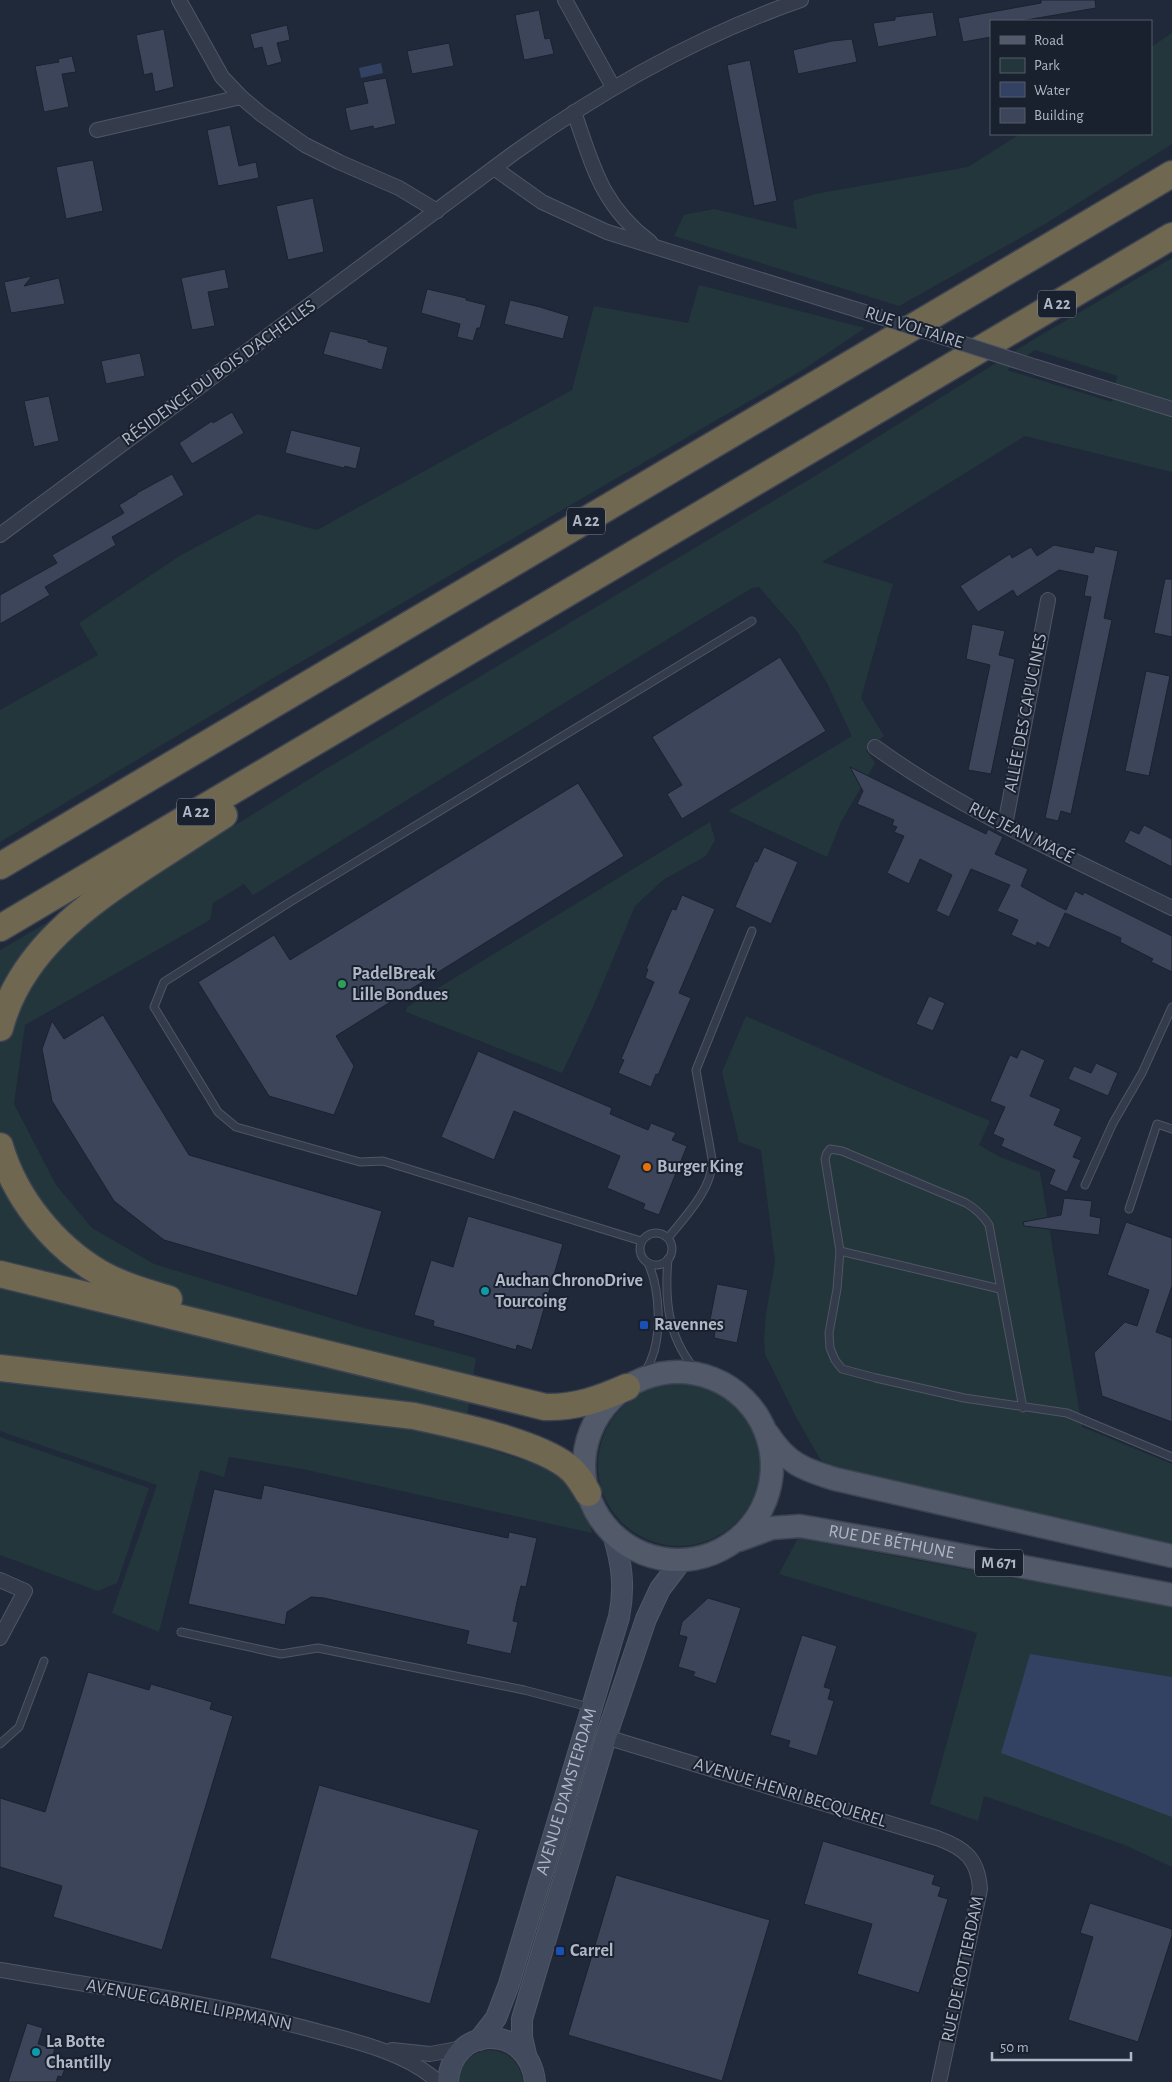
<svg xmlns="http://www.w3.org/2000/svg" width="1172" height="2082" viewBox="0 0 1172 2082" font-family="'Alegreya Sans',sans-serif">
<rect width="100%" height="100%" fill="#20293a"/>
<g fill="#22363b" fill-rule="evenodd">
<path d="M 1172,33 L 1172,144 L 1045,224 L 899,306 L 674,236 L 684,215 L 714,209 L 797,229 L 793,201 L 815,194 L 968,167 L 1020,134 L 1151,134 L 1151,47 Z"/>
<path d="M 1172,258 L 1172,472 L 1025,436 L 822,562 L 893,584 L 861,698 L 884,736 L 866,750 L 875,763 L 841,822 L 827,857 L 728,811 L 852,736 L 827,683 L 797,631 L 759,587 L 752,588 L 689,626 L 253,895 L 244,884 L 213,903 L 210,920 L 25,1025 L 14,1104 L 56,1185 L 92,1228 L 154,1264 L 357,1326 L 476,1358 L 463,1441 L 551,1469 L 574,1492 L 587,1513 L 592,1533 L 302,1469 L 229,1457 L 224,1477 L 200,1470 L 159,1632 L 112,1613 L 157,1485 L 0,1431 L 0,950 L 65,912 L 118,898 L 324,770 L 825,470 L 1036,338 ZM 1035,350 L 1117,376 L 1112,402 L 1007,370 Z"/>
<path d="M 699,285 L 865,328 L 801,371 L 275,677 L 0,842 L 0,710 L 98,655 L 79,623 L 181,555 L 258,514 L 317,530 L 572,390 L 594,306 L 688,323 Z"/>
<path d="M 710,822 L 715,840 L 706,856 L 663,880 L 635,906 L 593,1007 L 562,1073 L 406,1012 L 407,1007 Z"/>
<path d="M 746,1016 L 898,1083 L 990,1121 L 979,1145 L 1000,1157 L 1040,1172 L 1082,1427 L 1172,1464 L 1172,1544 L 984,1504 L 823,1464 L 797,1419 L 765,1354 L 764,1338 L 766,1314 L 775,1262 L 761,1150 L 739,1142 L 722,1072 Z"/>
<circle cx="679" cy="1465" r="81"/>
<path d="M 0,1437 L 149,1488 L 117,1583 L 98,1591 L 0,1555 Z"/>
<path d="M 798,1538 L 1018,1579 L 1172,1604 L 1172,1867 L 1125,1845 L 984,1796 L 978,1821 L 930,1804 L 977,1633 L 779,1574 Z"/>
<path d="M 490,2050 C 509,2051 521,2064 523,2082 L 458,2082 C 460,2064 472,2051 490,2050 Z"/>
</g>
<g fill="#334262">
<path d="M 381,63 L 383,73 L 361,78 L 359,68 Z"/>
<path d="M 1030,1654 L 1172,1677 L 1172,1817 L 1001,1753 Z"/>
</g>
<g fill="#3c455a" stroke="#1b2230">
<path d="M 1041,0 L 1095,0 L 1096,8 L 1020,21 L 991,21 L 991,37 L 963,42 L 958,18 L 1041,3 Z"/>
<path d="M 539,10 L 545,39 L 550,38 L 554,54 L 524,60 L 515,15 Z"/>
<path d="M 933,12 L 937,36 L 878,47 L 873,23 L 895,20 L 895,17 Z"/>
<path d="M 287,25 L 290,40 L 277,43 L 282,62 L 267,66 L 262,47 L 254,49 L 250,34 Z"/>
<path d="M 164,29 L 174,87 L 155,92 L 152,73 L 144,75 L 136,35 Z"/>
<path d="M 852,39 L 857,62 L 798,74 L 793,50 L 832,41 Z"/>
<path d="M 449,43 L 454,66 L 412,74 L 407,51 Z"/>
<path d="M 72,56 L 76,72 L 62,74 L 69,107 L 44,112 L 35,66 L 59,62 L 58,59 Z"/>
<path d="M 750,60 L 777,201 L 754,206 L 727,65 Z"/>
<path d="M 386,78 L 396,124 L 374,129 L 373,126 L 350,131 L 345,108 L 368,103 L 363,82 Z"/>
<path d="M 230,125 L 239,166 L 256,162 L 259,178 L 218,186 L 207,130 Z"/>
<path d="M 93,160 L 103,211 L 66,219 L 56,167 Z"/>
<path d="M 313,198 L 324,252 L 288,260 L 276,206 Z"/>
<path d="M 225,269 L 229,288 L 208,292 L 215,326 L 192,330 L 181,278 Z"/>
<path d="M 32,276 L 24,286 L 59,278 L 65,304 L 11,313 L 4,282 Z"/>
<path d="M 427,289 L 466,298 L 466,300 L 486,305 L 480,328 L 477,328 L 473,341 L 457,337 L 460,324 L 421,313 Z"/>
<path d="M 510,300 L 540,307 L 569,316 L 563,339 L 504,324 Z"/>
<path d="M 330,331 L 368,340 L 368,342 L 388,347 L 382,370 L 323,354 Z"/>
<path d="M 140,353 L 145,376 L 106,384 L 101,361 Z"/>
<path d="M 49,396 L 59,441 L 34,447 L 24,401 Z"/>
<path d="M 232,412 L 244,433 L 192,464 L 179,443 L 212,421 L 213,423 Z"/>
<path d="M 291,430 L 361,447 L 356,469 L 345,466 L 344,468 L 285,453 Z"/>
<path d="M 172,474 L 184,495 L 112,537 L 116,545 L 45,587 L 50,595 L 0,624 L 0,595 L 57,563 L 52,555 L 124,513 L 119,505 L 137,494 L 137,493 Z"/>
<path d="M 1054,545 L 1093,553 L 1095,546 L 1118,551 L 1104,618 L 1112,620 L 1071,814 L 1061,811 L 1058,821 L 1045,818 L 1091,597 L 1084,596 L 1088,576 L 1059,570 L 1017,597 L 1013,590 L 978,612 L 960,586 L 1010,554 L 1012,558 L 1031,547 L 1037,556 Z"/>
<path d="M 1165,579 L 1172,579 L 1172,637 L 1154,633 Z"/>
<path d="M 972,624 L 1005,631 L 999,655 L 1015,659 L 991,774 L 968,770 L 990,665 L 966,659 Z"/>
<path d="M 780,657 L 826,731 L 682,819 L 667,794 L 682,785 L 652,737 Z"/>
<path d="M 1146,671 L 1170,676 L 1149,776 L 1125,771 Z"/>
<path d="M 850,767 L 986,834 L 988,829 L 1003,837 L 995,854 L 1028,869 L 1021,886 L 1048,901 L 1066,910 L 1075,891 L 1083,895 L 1084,892 L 1172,936 L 1172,972 L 1151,962 L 1153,959 L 1120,942 L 1121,938 L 1065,913 L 1049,948 L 1037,942 L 1036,946 L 1011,935 L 1018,920 L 997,911 L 1010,885 L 971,869 L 949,917 L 936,911 L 952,875 L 920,859 L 909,884 L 887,873 L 904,836 L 894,832 L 897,827 L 892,825 L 894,820 L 857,804 L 863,791 Z"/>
<path d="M 578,783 L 624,856 L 336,1036 L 354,1066 L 334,1115 L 269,1096 L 198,982 L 274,935 L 290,960 Z"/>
<path d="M 1144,825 L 1172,839 L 1172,867 L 1124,842 L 1130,830 L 1139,834 Z"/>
<path d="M 764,847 L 798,862 L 771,924 L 735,907 L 755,861 L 757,862 Z"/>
<path d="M 682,895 L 715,909 L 679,993 L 691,998 L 658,1075 L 656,1074 L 651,1087 L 618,1073 L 624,1060 L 621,1059 L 654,982 L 645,978 L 648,969 L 646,969 L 672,909 L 676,910 Z"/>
<path d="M 929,996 L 945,1003 L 933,1031 L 916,1024 Z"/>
<path d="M 103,1015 L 189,1155 L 382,1211 L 357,1296 L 164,1240 L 114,1201 L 52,1101 L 42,1049 L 52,1021 L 64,1039 Z"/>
<path d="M 1021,1049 L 1045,1060 L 1030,1096 L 1061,1109 L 1054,1125 L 1082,1137 L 1073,1157 L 1081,1160 L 1067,1192 L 1049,1184 L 1055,1170 L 1001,1146 L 1004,1139 L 993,1134 L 1005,1107 L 990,1101 L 1010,1055 L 1017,1058 Z"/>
<path d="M 478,1051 L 612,1108 L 610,1114 L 648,1130 L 651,1123 L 676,1133 L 672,1140 L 687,1146 L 659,1215 L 643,1209 L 645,1204 L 607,1188 L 620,1156 L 514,1111 L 494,1160 L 441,1137 Z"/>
<path d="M 1096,1063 L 1118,1073 L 1108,1096 L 1068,1079 L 1074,1066 L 1091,1073 Z"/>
<path d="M 1064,1198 L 1092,1201 L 1090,1216 L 1101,1218 L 1099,1235 L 1024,1226 L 1023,1222 L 1061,1215 Z"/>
<path d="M 468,1216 L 563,1244 L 532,1350 L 517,1345 L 516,1350 L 462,1334 L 433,1326 L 434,1321 L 414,1315 L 431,1260 L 453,1267 Z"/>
<path d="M 1126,1222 L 1172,1238 L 1172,1286 L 1156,1332 L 1172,1338 L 1172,1422 L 1102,1396 L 1094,1353 L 1125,1322 L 1137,1326 L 1149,1290 L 1107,1275 Z"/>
<path d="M 717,1284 L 748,1290 L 737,1343 L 714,1338 L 715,1331 L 708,1330 Z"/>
<path d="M 264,1485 L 508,1538 L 509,1532 L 537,1538 L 526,1587 L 521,1586 L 517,1602 L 513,1621 L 518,1622 L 511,1654 L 466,1644 L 469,1631 L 324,1598 L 311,1597 L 287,1612 L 285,1625 L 188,1604 L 214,1489 L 261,1499 Z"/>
<path d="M 708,1598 L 741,1608 L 716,1684 L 693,1676 L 695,1672 L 678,1667 L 687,1637 L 679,1635 L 682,1622 Z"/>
<path d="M 802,1635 L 837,1646 L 824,1687 L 831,1689 L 828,1699 L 834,1701 L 817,1756 L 788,1747 L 790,1741 L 770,1735 Z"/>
<path d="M 88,1672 L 149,1690 L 151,1684 L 212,1702 L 210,1709 L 233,1716 L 162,1950 L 53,1917 L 62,1886 L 0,1867 L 0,1798 L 45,1812 Z"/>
<path d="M 319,1785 L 479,1830 L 430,2004 L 270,1958 Z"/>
<path d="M 823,1841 L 935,1875 L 932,1884 L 941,1887 L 938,1896 L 948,1899 L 919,1993 L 857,1974 L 872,1924 L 804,1904 Z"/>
<path d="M 616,1875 L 770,1920 L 722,2081 L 568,2035 Z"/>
<path d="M 1090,1903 L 1172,1929 L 1172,1936 L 1138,2042 L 1068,2020 L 1093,1937 L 1080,1933 Z"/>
<path d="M 27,2023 L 43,2028 L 38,2044 L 55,2049 L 53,2054 L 68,2059 L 62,2077 L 58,2076 L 56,2082 L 8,2082 Z"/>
</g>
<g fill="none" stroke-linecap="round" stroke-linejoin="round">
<g stroke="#4f5665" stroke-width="9">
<g id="lane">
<path d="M 1085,1185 L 1113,1123 L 1142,1073 L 1172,1007"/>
<path d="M 1129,1209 L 1157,1124 L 1172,1129"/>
<circle cx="656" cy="1249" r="16"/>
<path d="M 668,1238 C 685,1217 714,1187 712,1159 L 696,1070 L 752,931"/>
<path d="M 641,1241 L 383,1161 L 360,1162 L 236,1127 L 218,1112 L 154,1007 L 164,982 L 290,902 L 752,621"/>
<path d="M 840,1251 L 1000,1289"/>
<path d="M 668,1259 C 664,1304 669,1342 700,1375"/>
<path d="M 639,1381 C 643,1374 648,1368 651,1360 C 662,1334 660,1289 648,1263"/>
<path d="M 1023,1408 L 989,1225 C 983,1215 976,1209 966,1203 L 842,1151 L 830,1149 L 827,1153 L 825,1159 L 840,1251 L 837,1289 L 829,1333 L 830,1348 L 835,1360 L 842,1369 L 876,1378 L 964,1398 L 1067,1413 L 1172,1457"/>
<path d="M 181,1632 L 281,1654 L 318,1648 L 524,1690 L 589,1707"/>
<path d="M 0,1744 L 19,1727 L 44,1661"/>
</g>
</g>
<g stroke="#4f5665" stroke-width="16">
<g id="street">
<path d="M 179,0 L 222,77 L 241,97 L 261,114 L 305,145 L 339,162 L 399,188 L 437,211"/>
<path d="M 565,0 L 613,87"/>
<path d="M 574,112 C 593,166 601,205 650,242"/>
<path d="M 97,130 L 241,97"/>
<path d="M 494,168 L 542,202 L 607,232 L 877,316"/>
<path d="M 1036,367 L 1172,409"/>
<path d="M 0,535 L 514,153 C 604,89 697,36 801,0"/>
<path d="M 875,747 C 966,813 1071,858 1172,908"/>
<path d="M 1005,825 L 1048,600"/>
<path d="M 0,1580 L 25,1591 L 0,1638"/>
<path d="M 606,1737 L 937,1838 C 965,1848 978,1859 980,1889 L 939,2082"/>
<path d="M 0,1970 C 107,1988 215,2003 320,2032 C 358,2042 409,2054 438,2082"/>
<path d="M 392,2050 L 430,2054 L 463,2048"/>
</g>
</g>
<g stroke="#4f5665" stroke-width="22">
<g id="secondary">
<path id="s1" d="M 479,2040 L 496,2018 L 509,1984 L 619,1617 C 625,1588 622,1563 613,1535"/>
<path d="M 526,2055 L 522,2037 L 522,2019 L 606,1737 L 646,1619 L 660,1589 L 682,1560"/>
<path d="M 448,2082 C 451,2024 529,2023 535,2082"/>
</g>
</g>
<g stroke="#3d4453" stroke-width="25">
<g id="primary">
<circle cx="678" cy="1466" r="94"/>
<path d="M 768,1434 C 787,1463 802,1469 835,1479 L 1172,1556"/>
<path id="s2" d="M 739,1540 L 772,1528 L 800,1526 L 908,1545 L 1172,1595"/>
</g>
</g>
<g stroke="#3c4351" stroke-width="29">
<g id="highway">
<path d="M 0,866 L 1172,174"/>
<path d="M 0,928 L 1172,236"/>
<path d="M 0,1028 C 20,951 87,904 150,863 C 175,847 199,831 224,815"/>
<path d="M 0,1146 C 15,1198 54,1246 100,1273 C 121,1285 146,1292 169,1299"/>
<path d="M 0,1274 L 545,1407 C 575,1408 600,1399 627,1387"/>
<path d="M 0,1368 L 414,1416 C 455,1425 534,1441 567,1466 C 577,1473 582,1483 588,1493"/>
</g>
</g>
<use href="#lane" stroke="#343b4a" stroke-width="7"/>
<use href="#street" stroke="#343b4a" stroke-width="14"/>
<use href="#secondary" stroke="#424a5d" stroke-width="20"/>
<use href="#primary" stroke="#525a6a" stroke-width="22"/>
<use href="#highway" stroke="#706751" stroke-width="26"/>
<g stroke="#4f5665" stroke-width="16" stroke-linecap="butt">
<path id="street-bridge" d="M 877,316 L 1036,367"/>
</g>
<use href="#street-bridge" stroke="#343b4a" stroke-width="14"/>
</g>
<circle fill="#2e9e5b" stroke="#19202e" stroke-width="2" cx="342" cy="984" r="5"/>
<circle fill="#e8710a" stroke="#19202e" stroke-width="2" cx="647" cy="1167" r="5"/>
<g fill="#0f9aa8" stroke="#19202e" stroke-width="2">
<circle cx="485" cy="1291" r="5"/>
<circle cx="36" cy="2052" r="5"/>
</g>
<g fill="#1a4fb4" stroke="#19202e" stroke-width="2">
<rect x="639" y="1320" width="10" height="10" rx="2.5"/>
<rect x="555" y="1946" width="10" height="10" rx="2.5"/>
</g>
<g text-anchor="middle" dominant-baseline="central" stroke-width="4" stroke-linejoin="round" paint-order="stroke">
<g fill="#19202e" stroke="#828998" stroke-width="1">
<rect x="1038" y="290.5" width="38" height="27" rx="4"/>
<rect x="567" y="507.5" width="38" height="27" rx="4"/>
<rect x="177" y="798.5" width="38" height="27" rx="4"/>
<rect x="975" y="1549.5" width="48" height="27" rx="4"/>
</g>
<g font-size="16" font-weight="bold" fill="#afb6c6">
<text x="1057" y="304">A 22</text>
<text x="586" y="521">A 22</text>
<text x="196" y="812">A 22</text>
<text x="999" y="1563">M 671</text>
</g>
<g font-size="18" fill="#afb6c6" stroke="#19202e">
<text transform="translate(914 328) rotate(18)">RUE VOLTAIRE</text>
<text transform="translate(219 373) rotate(-36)">RÉSIDENCE DU BOIS D'ACHELLES</text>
<text transform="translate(1026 713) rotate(-79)">ALLÉE DES CAPUCINES</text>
<text transform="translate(1021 833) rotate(27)">RUE JEAN MACÉ</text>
<text stroke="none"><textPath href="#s2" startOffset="156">RUE DE BÉTHUNE</textPath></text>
<text stroke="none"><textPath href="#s1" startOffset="265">AVENUE D'AMSTERDAM</textPath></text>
<text transform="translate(790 1793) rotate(17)">AVENUE HENRI BECQUEREL</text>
<text transform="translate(963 1969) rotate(-78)">RUE DE ROTTERDAM</text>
<text transform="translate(189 2005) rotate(11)">AVENUE GABRIEL LIPPMANN</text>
</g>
<g font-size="18" font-weight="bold" fill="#afb6c6" stroke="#19202e" text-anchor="start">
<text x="352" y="974">PadelBreak<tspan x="352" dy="21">Lille Bondues</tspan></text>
<text x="657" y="1167">Burger King</text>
<text x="495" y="1281">Auchan ChronoDrive<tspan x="495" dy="21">Tourcoing</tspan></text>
<text x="654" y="1325">Ravennes</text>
<text x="570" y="1951">Carrel</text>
<text x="46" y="2042">La Botte<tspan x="46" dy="21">Chantilly</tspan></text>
</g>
</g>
<rect x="990" y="20" width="162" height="115" fill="#19202e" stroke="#555c6b"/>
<rect x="1000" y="36" width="25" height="8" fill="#525a6a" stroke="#555c6b"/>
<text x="1034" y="45" font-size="15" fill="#afb6c6">Road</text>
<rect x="1000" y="58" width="25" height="15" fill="#22363b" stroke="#555c6b"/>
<text x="1034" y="70" font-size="15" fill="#afb6c6">Park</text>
<rect x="1000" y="82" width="25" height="15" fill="#334262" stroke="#555c6b"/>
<text x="1034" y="95" font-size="15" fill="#afb6c6">Water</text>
<rect x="1000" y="108" width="25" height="15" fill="#3c455a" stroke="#555c6b"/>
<text x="1034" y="120" font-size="15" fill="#afb6c6">Building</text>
<path d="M992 2052v8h139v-8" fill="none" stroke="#afb6c6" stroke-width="2.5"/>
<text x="1000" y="2052" font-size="15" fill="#afb6c6" stroke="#19202e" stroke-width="4" paint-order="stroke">50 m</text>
</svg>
